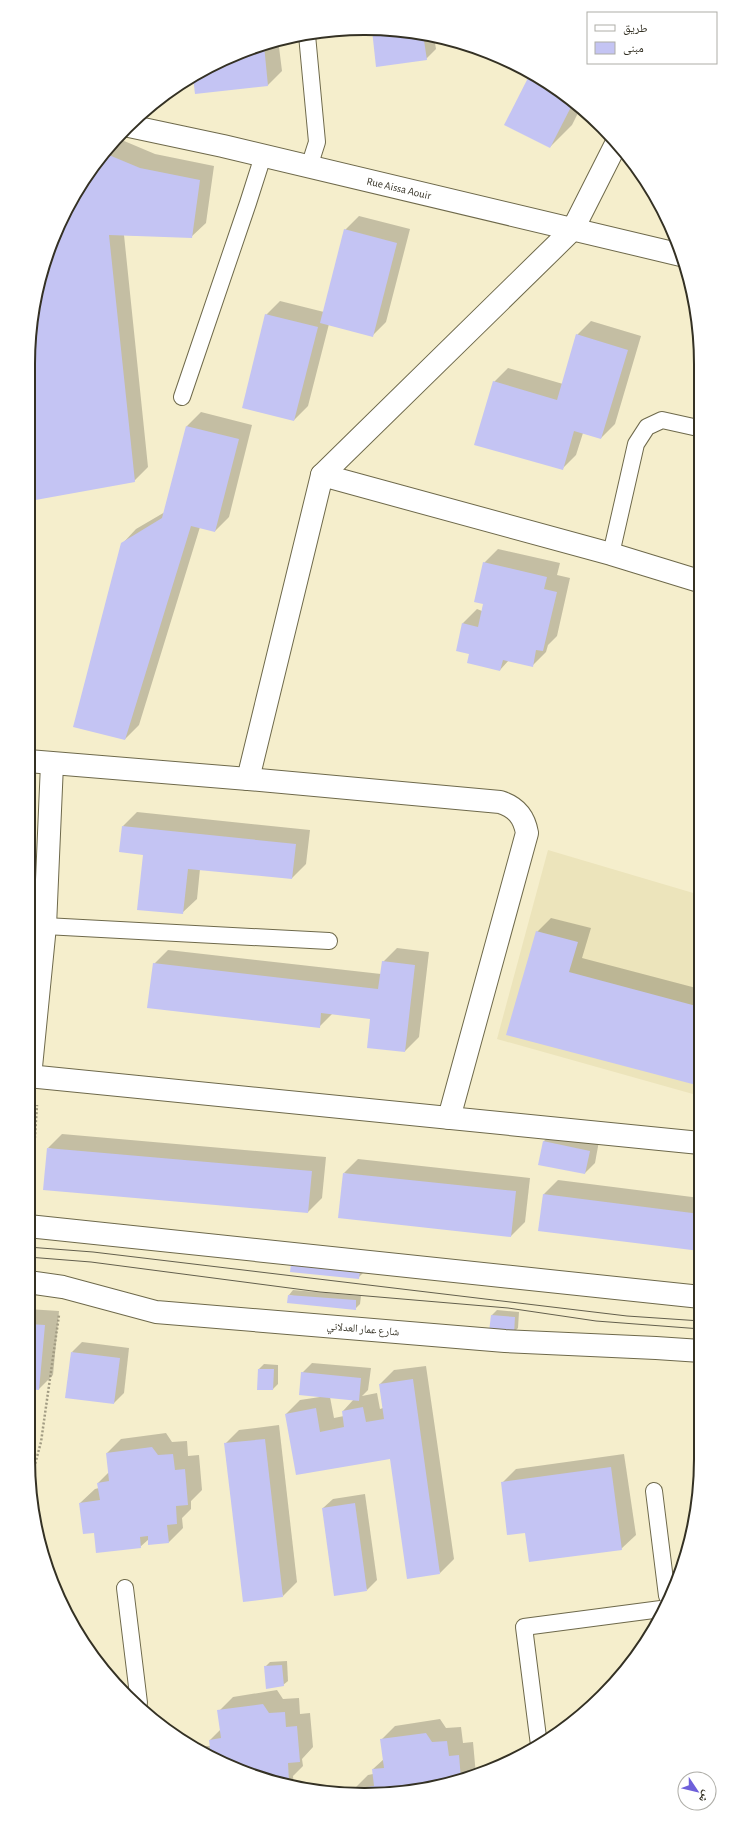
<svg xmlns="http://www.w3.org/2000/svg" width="729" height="1823" viewBox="0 0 729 1823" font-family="'Alegreya Sans','Noto Naskh Arabic',sans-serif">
<rect width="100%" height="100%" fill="#f5eecc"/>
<path fill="#ece4bb" d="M 548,850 L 700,895 L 700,1096 L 497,1039 Z"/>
<g fill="#0003" fill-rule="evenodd">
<path d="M 373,30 L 408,31 L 434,37 L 436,49 L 426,59 L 377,65 Z"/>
<path d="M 278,39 L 282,71 L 268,85 L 196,93 L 194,76 L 215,63 Z"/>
<path d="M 552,85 L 580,109 L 572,125 L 550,147 Z"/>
<path d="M 117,138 L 155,154 L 214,166 L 206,223 L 191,237 L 124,235 L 148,467 L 134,481 L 28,470 L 28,364 L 46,257 L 73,196 Z"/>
<path d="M 359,216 L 410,229 L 386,322 L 372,336 L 329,324 L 308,406 L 294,420 L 266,315 L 280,301 L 324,312 L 345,230 Z"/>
<path d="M 591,321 L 641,336 L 615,424 L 601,438 L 583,433 L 576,455 L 562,469 L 494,382 L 508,368 L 563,384 L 577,335 Z"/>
<path d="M 201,412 L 252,425 L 229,517 L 215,531 L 200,527 L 139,725 L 125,739 L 122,544 L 136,529 L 165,512 L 187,426 Z"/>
<path d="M 498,549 L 560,563 L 557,575 L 570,578 L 557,636 L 548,645 L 546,652 L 532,666 L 509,660 L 500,670 L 471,653 L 463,623 L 477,609 L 482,611 L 484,603 L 484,563 Z"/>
<path d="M 137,812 L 310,830 L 306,864 L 292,878 L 200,869 L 197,899 L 182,913 L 144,854 L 123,826 Z"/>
<path d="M 551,918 L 591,928 L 582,958 L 700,989 L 700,1085 L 507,1034 L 537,932 Z"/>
<path d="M 397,948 L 429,952 L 419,1037 L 405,1051 L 371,1018 L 333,1013 L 319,1027 L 154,964 L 168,950 L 381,974 L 383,962 Z"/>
<path d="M 28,963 L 36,964 L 28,1011 Z"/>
<path d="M 553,1132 L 599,1141 L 595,1163 L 585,1173 L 543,1142 Z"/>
<path d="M 62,1134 L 326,1157 L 322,1198 L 308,1212 L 48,1148 Z"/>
<path d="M 28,1144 L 32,1144 L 28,1181 Z"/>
<path d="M 358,1159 L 530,1178 L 525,1222 L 511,1236 L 344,1173 Z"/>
<path d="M 558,1180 L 700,1198 L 700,1250 L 539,1230 L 544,1194 Z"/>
<path d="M 296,1259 L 364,1265 L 363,1273 L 358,1278 Z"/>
<path d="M 293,1290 L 361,1296 L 360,1304 L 355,1309 L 289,1295 Z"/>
<path d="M 28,1309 L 59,1311 L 53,1375 L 39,1389 L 28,1388 Z"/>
<path d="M 497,1310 L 519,1312 L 518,1328 L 513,1333 L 490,1331 L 492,1315 Z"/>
<path d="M 82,1342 L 129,1348 L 124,1393 L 114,1403 L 72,1352 Z"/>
<path d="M 312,1363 L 371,1368 L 368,1390 L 362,1396 L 377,1393 L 380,1409 L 383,1408 L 380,1384 L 394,1370 L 426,1366 L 454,1559 L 440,1573 L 390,1458 L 297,1474 L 286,1414 L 300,1400 L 320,1397 L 302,1373 ZM 330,1397 L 354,1399 L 343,1411 L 344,1416 L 334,1418 Z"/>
<path d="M 264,1364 L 278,1365 L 278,1384 L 273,1389 L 259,1369 Z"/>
<path d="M 279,1425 L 297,1582 L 283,1596 L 225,1444 L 239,1430 Z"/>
<path d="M 166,1433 L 172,1442 L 187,1441 L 188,1456 L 199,1455 L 202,1490 L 191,1501 L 191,1509 L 182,1518 L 183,1528 L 169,1542 L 149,1539 L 140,1547 L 95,1531 L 80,1503 L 95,1489 L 99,1488 L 98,1483 L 109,1472 L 107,1453 L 121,1439 Z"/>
<path d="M 624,1454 L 636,1535 L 621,1549 L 526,1531 L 502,1483 L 516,1469 Z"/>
<path d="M 365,1494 L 377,1580 L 367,1590 L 323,1508 L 333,1499 Z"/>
<path d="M 287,1661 L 288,1681 L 283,1685 L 265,1667 L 270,1662 Z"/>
<path d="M 277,1690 L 283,1699 L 299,1698 L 300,1714 L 310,1713 L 313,1747 L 302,1759 L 303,1766 L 293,1776 L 294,1786 L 257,1777 L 201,1752 L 206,1746 L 211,1746 L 210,1740 L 221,1729 L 219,1711 L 233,1697 Z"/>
<path d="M 440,1719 L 446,1728 L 461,1727 L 463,1743 L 473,1742 L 476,1775 L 430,1788 L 355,1791 L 354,1789 L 368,1775 L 373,1774 L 373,1769 L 384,1759 L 381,1740 L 395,1726 Z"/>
</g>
<g fill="#c4c4f3">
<path d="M 372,30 L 408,31 L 423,34 L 427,60 L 376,67 Z"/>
<path d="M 264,45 L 268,86 L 195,94 L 193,77 L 215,63 Z"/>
<path d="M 530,74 L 552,85 L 573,103 L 550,148 L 504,125 Z"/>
<path d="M 104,153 L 140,168 L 200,180 L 192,238 L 109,235 L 135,482 L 30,501 L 28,480 L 28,364 L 46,257 L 73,196 Z"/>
<path d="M 344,229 L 397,243 L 373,337 L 320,323 Z"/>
<path d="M 265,314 L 318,327 L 294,421 L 242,408 Z"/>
<path d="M 576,334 L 628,350 L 601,439 L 574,431 L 563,470 L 474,445 L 493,381 L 557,400 Z"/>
<path d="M 186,426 L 239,439 L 215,532 L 191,526 L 125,740 L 73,727 L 121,543 L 162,518 Z"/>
<path d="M 483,562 L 547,577 L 544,589 L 557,592 L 543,651 L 536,650 L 533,667 L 503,660 L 500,671 L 467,663 L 469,654 L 456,651 L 462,623 L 478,627 L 483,604 L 474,602 Z"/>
<path d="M 122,826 L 296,844 L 292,879 L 188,869 L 183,914 L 137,910 L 143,855 L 119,852 Z"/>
<path d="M 536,931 L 578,942 L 569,972 L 700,1007 L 700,1086 L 506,1035 Z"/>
<path d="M 382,961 L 415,965 L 405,1052 L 367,1048 L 370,1019 L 321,1013 L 320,1028 L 147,1008 L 153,963 L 378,989 Z"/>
<path d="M 543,1141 L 590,1151 L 585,1174 L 538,1165 Z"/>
<path d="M 47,1148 L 312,1171 L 308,1213 L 43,1190 Z"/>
<path d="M 343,1173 L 516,1191 L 511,1237 L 338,1218 Z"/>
<path d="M 543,1194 L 700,1214 L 700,1251 L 538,1231 Z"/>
<path d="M 291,1264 L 360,1270 L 359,1279 L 290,1272 Z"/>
<path d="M 288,1295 L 356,1300 L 356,1310 L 287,1303 Z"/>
<path d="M 491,1315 L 515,1317 L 514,1334 L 489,1332 Z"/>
<path d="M 28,1324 L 45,1325 L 39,1390 L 28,1389 Z"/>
<path d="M 71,1352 L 120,1358 L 114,1404 L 65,1398 Z"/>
<path d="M 258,1369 L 274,1369 L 273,1390 L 257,1390 Z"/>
<path d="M 301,1372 L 361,1378 L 359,1401 L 299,1395 Z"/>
<path d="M 413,1379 L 440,1574 L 407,1579 L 390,1459 L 296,1475 L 285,1414 L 316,1408 L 320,1432 L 344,1427 L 342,1411 L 363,1407 L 366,1422 L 384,1419 L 379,1384 Z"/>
<path d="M 265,1439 L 283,1597 L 243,1602 L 224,1443 Z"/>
<path d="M 152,1447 L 158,1455 L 173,1454 L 175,1470 L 185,1469 L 188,1505 L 176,1506 L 177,1524 L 167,1525 L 169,1543 L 148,1545 L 148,1536 L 140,1537 L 141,1548 L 96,1553 L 94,1533 L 83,1534 L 79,1503 L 100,1500 L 97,1483 L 109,1481 L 106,1453 Z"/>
<path d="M 611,1467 L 622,1550 L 529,1562 L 525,1533 L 507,1535 L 501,1482 Z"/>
<path d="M 355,1503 L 367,1591 L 334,1596 L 322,1508 Z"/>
<path d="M 282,1665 L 284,1686 L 266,1689 L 264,1666 Z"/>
<path d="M 263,1704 L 269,1713 L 285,1712 L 286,1727 L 297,1726 L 300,1762 L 288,1763 L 289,1781 L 278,1782 L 257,1777 L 211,1757 L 209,1740 L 221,1738 L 217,1710 Z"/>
<path d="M 426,1733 L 432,1742 L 447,1741 L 449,1756 L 459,1755 L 461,1779 L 430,1788 L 354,1791 L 353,1789 L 374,1786 L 372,1769 L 384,1768 L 380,1739 Z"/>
</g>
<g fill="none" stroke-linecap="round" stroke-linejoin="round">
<g stroke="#6e694b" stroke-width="18">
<g id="service">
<path d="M 307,35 L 317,142 L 309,167"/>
<path d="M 182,397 L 248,203 L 263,156"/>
<path d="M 611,554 L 636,444 L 647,427 L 662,420 L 698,428"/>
<path d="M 45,926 L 329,941"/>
<path d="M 654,1491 L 667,1596"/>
<path d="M 125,1588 L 139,1703"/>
<path d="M 539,1745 L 524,1627 L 661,1609"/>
</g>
</g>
<g stroke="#6e694b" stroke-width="24">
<g id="minor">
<path id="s1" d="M 129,126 L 223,146 L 681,255"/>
<path d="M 322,475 L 611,554 L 699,581"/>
<path d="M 28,761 L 248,779 L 500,802 C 516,807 524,816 527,833 L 449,1118"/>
<path d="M 248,779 L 322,475 L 573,229 L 617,142"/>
<path d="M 28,1076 L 700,1143"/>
<path d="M 30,1077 L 45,926 L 52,764"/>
</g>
</g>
<g stroke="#6e694b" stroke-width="24">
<g id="secondary">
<path d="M 28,1226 L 701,1297"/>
<path d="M 28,1282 L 63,1287 L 156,1312 L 505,1341 L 656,1348 L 701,1351"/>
</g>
</g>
<g stroke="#a19b82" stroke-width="2.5" stroke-dasharray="2 2" stroke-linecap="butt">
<path d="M 31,1198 L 37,1105"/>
<path d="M 31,1479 L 41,1442 L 59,1315"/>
</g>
<use href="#service" stroke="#fff" stroke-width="16"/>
<use href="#minor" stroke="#fff" stroke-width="22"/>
<use href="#secondary" stroke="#fff" stroke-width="22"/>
<g stroke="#635f4d" stroke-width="1">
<path d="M 28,1247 L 93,1252 L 627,1316 L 701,1321"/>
<path d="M 28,1257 L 91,1262 L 320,1292 L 508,1308 L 596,1321 L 701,1329"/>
</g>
</g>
<g text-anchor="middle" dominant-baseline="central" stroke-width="3" stroke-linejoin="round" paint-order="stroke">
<g font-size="11" fill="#343124" stroke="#fff">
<text stroke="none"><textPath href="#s1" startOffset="277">Rue Aissa Aouir</textPath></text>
<text transform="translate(363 1329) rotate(5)">شارع عمار العدلاني</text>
</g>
</g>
<path d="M0 0H729V1823H0ZM364 35H365A329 329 0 0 1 694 364V1459A329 329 0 0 1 365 1788H364A329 329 0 0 1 35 1459V364A329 329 0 0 1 364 35Z" fill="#fff" fill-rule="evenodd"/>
<path fill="none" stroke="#343124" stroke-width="2" d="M364 35H365A329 329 0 0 1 694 364V1459A329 329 0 0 1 365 1788H364A329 329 0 0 1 35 1459V364A329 329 0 0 1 364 35Z"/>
<rect x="587" y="12" width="130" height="52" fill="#ffffff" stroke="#aeada7"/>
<rect x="595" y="25" width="20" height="6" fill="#ffffff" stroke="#aeada7"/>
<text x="623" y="32" font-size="12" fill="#343124">طريق</text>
<rect x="595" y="42" width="20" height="12" fill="#c4c4f3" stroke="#aeada7"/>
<text x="623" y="52" font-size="12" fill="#343124">مبنى</text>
<g transform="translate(697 1791) rotate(125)"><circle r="19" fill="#ffffff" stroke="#aeada7"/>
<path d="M0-3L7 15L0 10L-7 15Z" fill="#6e60da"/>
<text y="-6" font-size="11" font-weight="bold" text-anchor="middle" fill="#343124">ش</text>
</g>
</svg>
